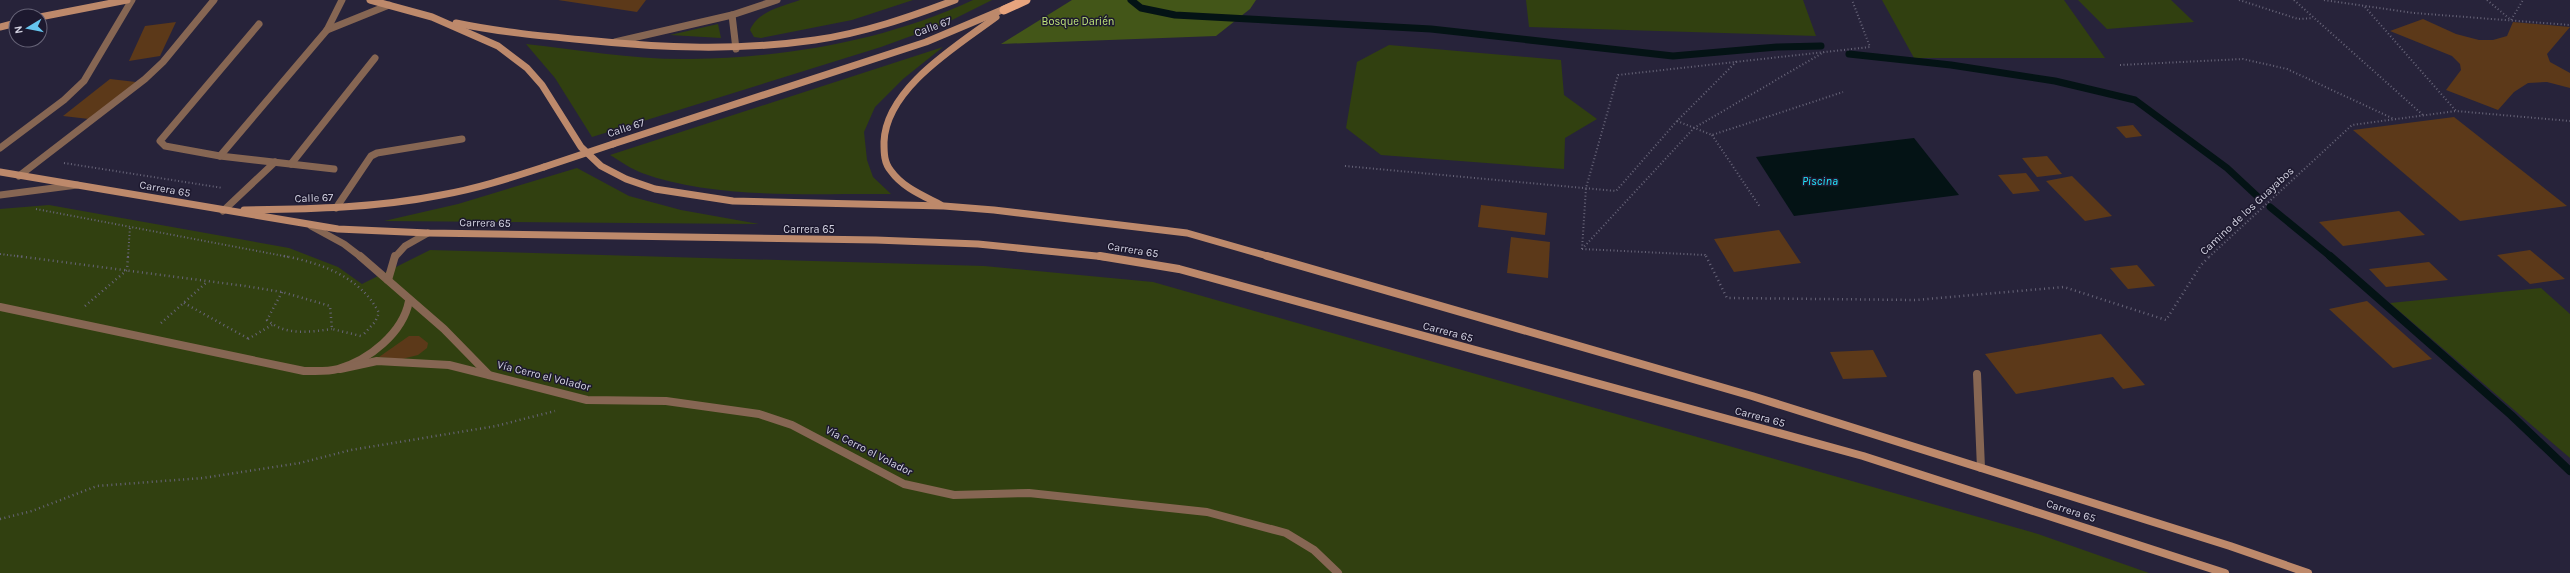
<svg xmlns="http://www.w3.org/2000/svg" width="2570" height="573" viewBox="0 0 2570 573" font-family="Karla,sans-serif">
<rect width="100%" height="100%" fill="#27233a"/>
<g fill="#314010">
<path d="M 800,0 L 913,0 L 852,20 L 761,38 L 754,37 L 750,30 C 758,11 781,7 800,0 Z"/>
<path d="M 973,0 L 992,0 L 944,24 L 881,47 L 592,137 L 555,78 L 526,44 C 580,50 636,60 691,59 C 789,57 884,41 973,0 Z"/>
<path d="M 1526,0 L 1803,0 L 1816,36 L 1529,27 Z"/>
<path d="M 1882,0 L 2064,0 L 2105,58 L 1914,58 Z"/>
<path d="M 2078,0 L 2171,0 L 2194,22 L 2107,29 Z"/>
<path d="M 718,24 L 721,38 L 670,35 Z"/>
<path d="M 1389,45 L 1561,60 L 1564,95 L 1597,119 L 1565,138 L 1564,169 L 1381,155 L 1346,128 L 1357,62 Z"/>
<path d="M 943,47 L 903,79 L 875,107 L 864,132 L 867,160 L 873,177 L 891,194 C 813,193 715,200 642,173 C 631,169 620,161 610,155 Z"/>
<path d="M 577,168 L 629,196 L 681,210 L 759,224 L 384,221 L 458,204 Z"/>
<path d="M 49,205 L 289,248 L 338,267 L 362,284 L 430,250 L 984,266 L 1153,282 L 2038,534 L 2149,573 L 0,573 L 0,209 Z"/>
<path d="M 2541,288 L 2570,314 L 2570,458 L 2390,303 Z"/>
</g>
<path fill="#435618" d="M 1072,0 L 1256,0 L 1250,9 L 1216,36 L 1001,44 Z"/>
<path fill="#041315" d="M 1914,138 L 1959,195 L 1794,216 L 1756,157 Z"/>
<g fill="none" stroke-linecap="round" stroke-linejoin="round">
<g stroke="#041315" stroke-width="7">
<path d="M 1131,0 L 1141,8 L 1175,15 L 1431,29 L 1673,56 L 1777,47 L 1821,46"/>
<path d="M 1849,54 L 1951,65 L 2055,81 L 2135,100 L 2227,168 L 2257,196"/>
<path d="M 2270,207 L 2331,257"/>
</g>
<path stroke="#041315" stroke-width="8" d="M 2330,256 L 2511,415 L 2570,471"/>
</g>
<g fill="#5c3919">
<path d="M 558,0 L 646,0 L 637,12 Z"/>
<path d="M 2423,19 L 2456,34 L 2479,40 L 2493,40 L 2507,36 L 2513,22 L 2570,27 L 2547,54 L 2550,62 L 2570,73 L 2570,88 L 2547,82 L 2528,83 L 2514,92 L 2498,110 L 2446,90 L 2461,70 L 2460,64 L 2452,56 L 2390,31 Z"/>
<path d="M 176,22 L 160,56 L 129,61 L 145,26 Z"/>
<path d="M 110,79 L 136,82 L 89,119 L 63,116 Z"/>
<path d="M 2454,117 L 2567,206 L 2460,221 L 2353,130 Z"/>
<path d="M 2133,125 L 2142,136 L 2126,138 L 2116,127 Z"/>
<path d="M 2047,156 L 2062,174 L 2037,177 L 2022,158 Z"/>
<path d="M 2026,173 L 2040,191 L 2013,194 L 1998,175 Z"/>
<path d="M 2072,176 L 2112,216 L 2085,221 L 2046,181 Z"/>
<path d="M 1481,205 L 1547,213 L 1545,235 L 1478,227 Z"/>
<path d="M 2399,211 L 2425,235 L 2343,246 L 2319,222 Z"/>
<path d="M 1779,230 L 1801,263 L 1734,272 L 1714,239 Z"/>
<path d="M 1511,237 L 1550,242 L 1548,278 L 1507,273 Z"/>
<path d="M 2530,250 L 2565,279 L 2530,284 L 2497,255 Z"/>
<path d="M 2429,262 L 2448,280 L 2386,287 L 2369,269 Z"/>
<path d="M 2137,265 L 2155,286 L 2128,289 L 2110,268 Z"/>
<path d="M 2367,301 L 2432,359 L 2393,368 L 2329,309 Z"/>
<path d="M 2101,334 L 2145,385 L 2123,389 L 2113,377 L 2016,394 L 1985,354 Z"/>
<path d="M 409,336 L 419,336 L 428,343 L 427,348 L 418,355 L 402,359 L 379,357 Z"/>
<path d="M 1873,350 L 1887,377 L 1843,379 L 1830,352 Z"/>
</g>
<g fill="none" stroke-linecap="round" stroke-linejoin="round">
<g stroke="#686579" stroke-width="2" stroke-dasharray="1 2.5" stroke-linecap="butt">
<path d="M 2239,0 L 2298,19 L 2313,18"/>
<path d="M 2294,0 L 2423,115"/>
<path d="M 2324,0 L 2414,13 L 2570,25"/>
<path d="M 2487,0 L 2511,20 L 2523,0"/>
<path d="M 2365,7 L 2456,111 L 2570,121"/>
<path d="M 2120,65 L 2243,59 L 2287,69 L 2394,119"/>
<path d="M 1677,121 L 1712,135 L 1843,92"/>
<path d="M 1712,135 L 1760,207"/>
<path d="M 64,163 L 223,188"/>
<path d="M 1345,166 L 1616,191 L 1677,121 L 1737,61"/>
<path d="M 36,209 L 289,257"/>
<path d="M 1582,249 L 1705,255 L 1706,257"/>
<path d="M 1582,249 L 1586,188 L 1618,75 L 1870,47 L 1852,0"/>
<path d="M 1582,249 L 1694,128 L 1824,52"/>
<path d="M 0,254 L 24,257"/>
<path d="M 128,257 L 130,227"/>
<path d="M 2209,257 L 2352,125 L 2456,111"/>
</g>
<g stroke="#686579" stroke-width="2.5" stroke-dasharray="1 3.5" stroke-linecap="butt">
<path d="M 17,256 L 245,286 L 282,292 L 330,306 L 332,329 L 361,336"/>
<path d="M 284,256 C 321,263 361,277 379,313 L 375,322 L 362,336"/>
<path d="M 1706,256 L 1727,298 L 1916,300 L 2064,287 L 2166,320 L 2201,265 L 2210,256"/>
<path d="M 282,292 L 267,320 C 286,336 309,332 332,329"/>
<path d="M 184,303 L 249,339"/>
<path d="M 85,306 L 127,270 L 128,256"/>
<path d="M 161,323 L 208,281"/>
<path d="M 248,339 L 272,325"/>
<path d="M 0,519 L 32,511 L 97,486 L 203,478 L 300,463 L 351,450 L 496,426 L 555,411"/>
</g>
<g stroke="#866653" stroke-width="7">
<path d="M 732,15 L 736,49"/>
<path d="M 259,24 L 160,141 L 165,146 L 220,156 L 334,169"/>
<path d="M 327,30 L 389,5"/>
<path d="M 615,42 L 732,15 L 777,0"/>
<path d="M 0,148 L 64,100 L 84,81 L 132,0"/>
<path d="M 220,156 L 327,30 L 342,0"/>
<path d="M 291,164 L 375,58"/>
<path d="M 19,176 L 145,79 L 163,62 L 214,0"/>
<path d="M 0,195 L 77,185"/>
<path d="M 336,208 L 371,156 L 377,153 L 462,139"/>
<path d="M 223,211 L 275,162"/>
<path d="M 311,226 L 344,244 L 361,257"/>
<path d="M 395,257 L 405,246 L 428,233"/>
</g>
<g stroke="#866653" stroke-width="8">
<path d="M 360,256 L 444,329 L 489,375"/>
<path d="M 388,280 L 395,256"/>
<path d="M 0,307 L 304,371 C 315,371 327,372 338,369 C 369,360 403,333 409,301"/>
<path d="M 340,369 L 377,361 L 449,365 L 587,400 L 666,401 L 759,414 L 792,425 L 904,484 L 954,495 L 1029,493 L 1207,512 L 1286,533 L 1314,550 L 1338,573"/>
<path d="M 1977,374 L 1981,468"/>
</g>
<g stroke="#bd896b" stroke-width="7">
<path d="M 370,0 L 432,17 L 498,46 L 527,68 L 542,85 L 581,147 L 601,166 L 626,179 L 655,189 L 733,201 L 944,206 L 994,210 L 1187,233 L 1271,257"/>
<path d="M 40,17 L 127,0"/>
<path d="M 456,23 C 499,32 542,36 585,40 C 662,48 738,51 815,40 C 864,33 910,17 955,0"/>
<path d="M 0,27 L 16,23"/>
<path d="M 613,144 L 926,42 L 1009,7"/>
<path d="M 0,172 L 338,229 L 428,233 L 876,240 L 978,244 L 1106,257"/>
<path d="M 941,205 C 924,196 903,188 891,171 C 884,163 884,153 884,142 C 886,88 957,46 996,17"/>
<path d="M 244,210 C 310,209 376,208 441,195 C 476,189 510,178 544,167"/>
</g>
<g stroke="#bd896b" stroke-width="8">
<path d="M 1100,256 L 1179,269 L 1863,456 L 2225,573"/>
<path d="M 1267,256 L 1752,396 L 2230,546 L 2308,573"/>
</g>
<path stroke="#e7a47e" stroke-width="9" d="M 1004,10 L 1026,0"/>
<path stroke="#bd896b" stroke-width="7" d="M 544,167 L 613,144"/>
</g>
<g text-anchor="middle" dominant-baseline="central" stroke-width="3" stroke-linejoin="round" paint-order="stroke">
<g font-size="11" fill="#c1e679" stroke="#1d192f">
<text x="1078" y="21">Bosque Darién</text>
</g>
<g font-size="11" fill="#d4d3e2" stroke="#1d192f">
<text transform="translate(933 27) rotate(-20)">Calle 67</text>
<text transform="translate(626 128) rotate(-18)">Calle 67</text>
<text transform="translate(165 189) rotate(10)">Carrera 65</text>
<text transform="translate(314 198) rotate(-2)">Calle 67</text>
<text transform="translate(2247 211) rotate(-43)">Camino de los Guayabos</text>
<text transform="translate(485 223) rotate(1)">Carrera 65</text>
<text x="809" y="229">Carrera 65</text>
<text transform="translate(1133 250) rotate(9)">Carrera 65</text>
<text transform="translate(1448 332) rotate(15)">Carrera 65</text>
<text transform="translate(544 376) rotate(14)">Vía Cerro el Volador</text>
<text transform="translate(1760 417) rotate(15)">Carrera 65</text>
<text transform="translate(869 451) rotate(27)">Vía Cerro el Volador</text>
<text transform="translate(2071 511) rotate(18)">Carrera 65</text>
</g>
<g font-size="12" font-style="italic" fill="#22e8fe" stroke="#1d192f">
<text x="1820" y="181">Piscina</text>
</g>
</g>
<g transform="translate(28 28) rotate(260)"><circle r="19" fill="#1d192f" stroke="#666377"/>
<path d="M0-3L7 15L0 10L-7 15Z" fill="#65c5ee"/>
<text y="-6" font-size="11" font-weight="bold" text-anchor="middle" fill="#d4d3e2">N</text>
</g>
</svg>
